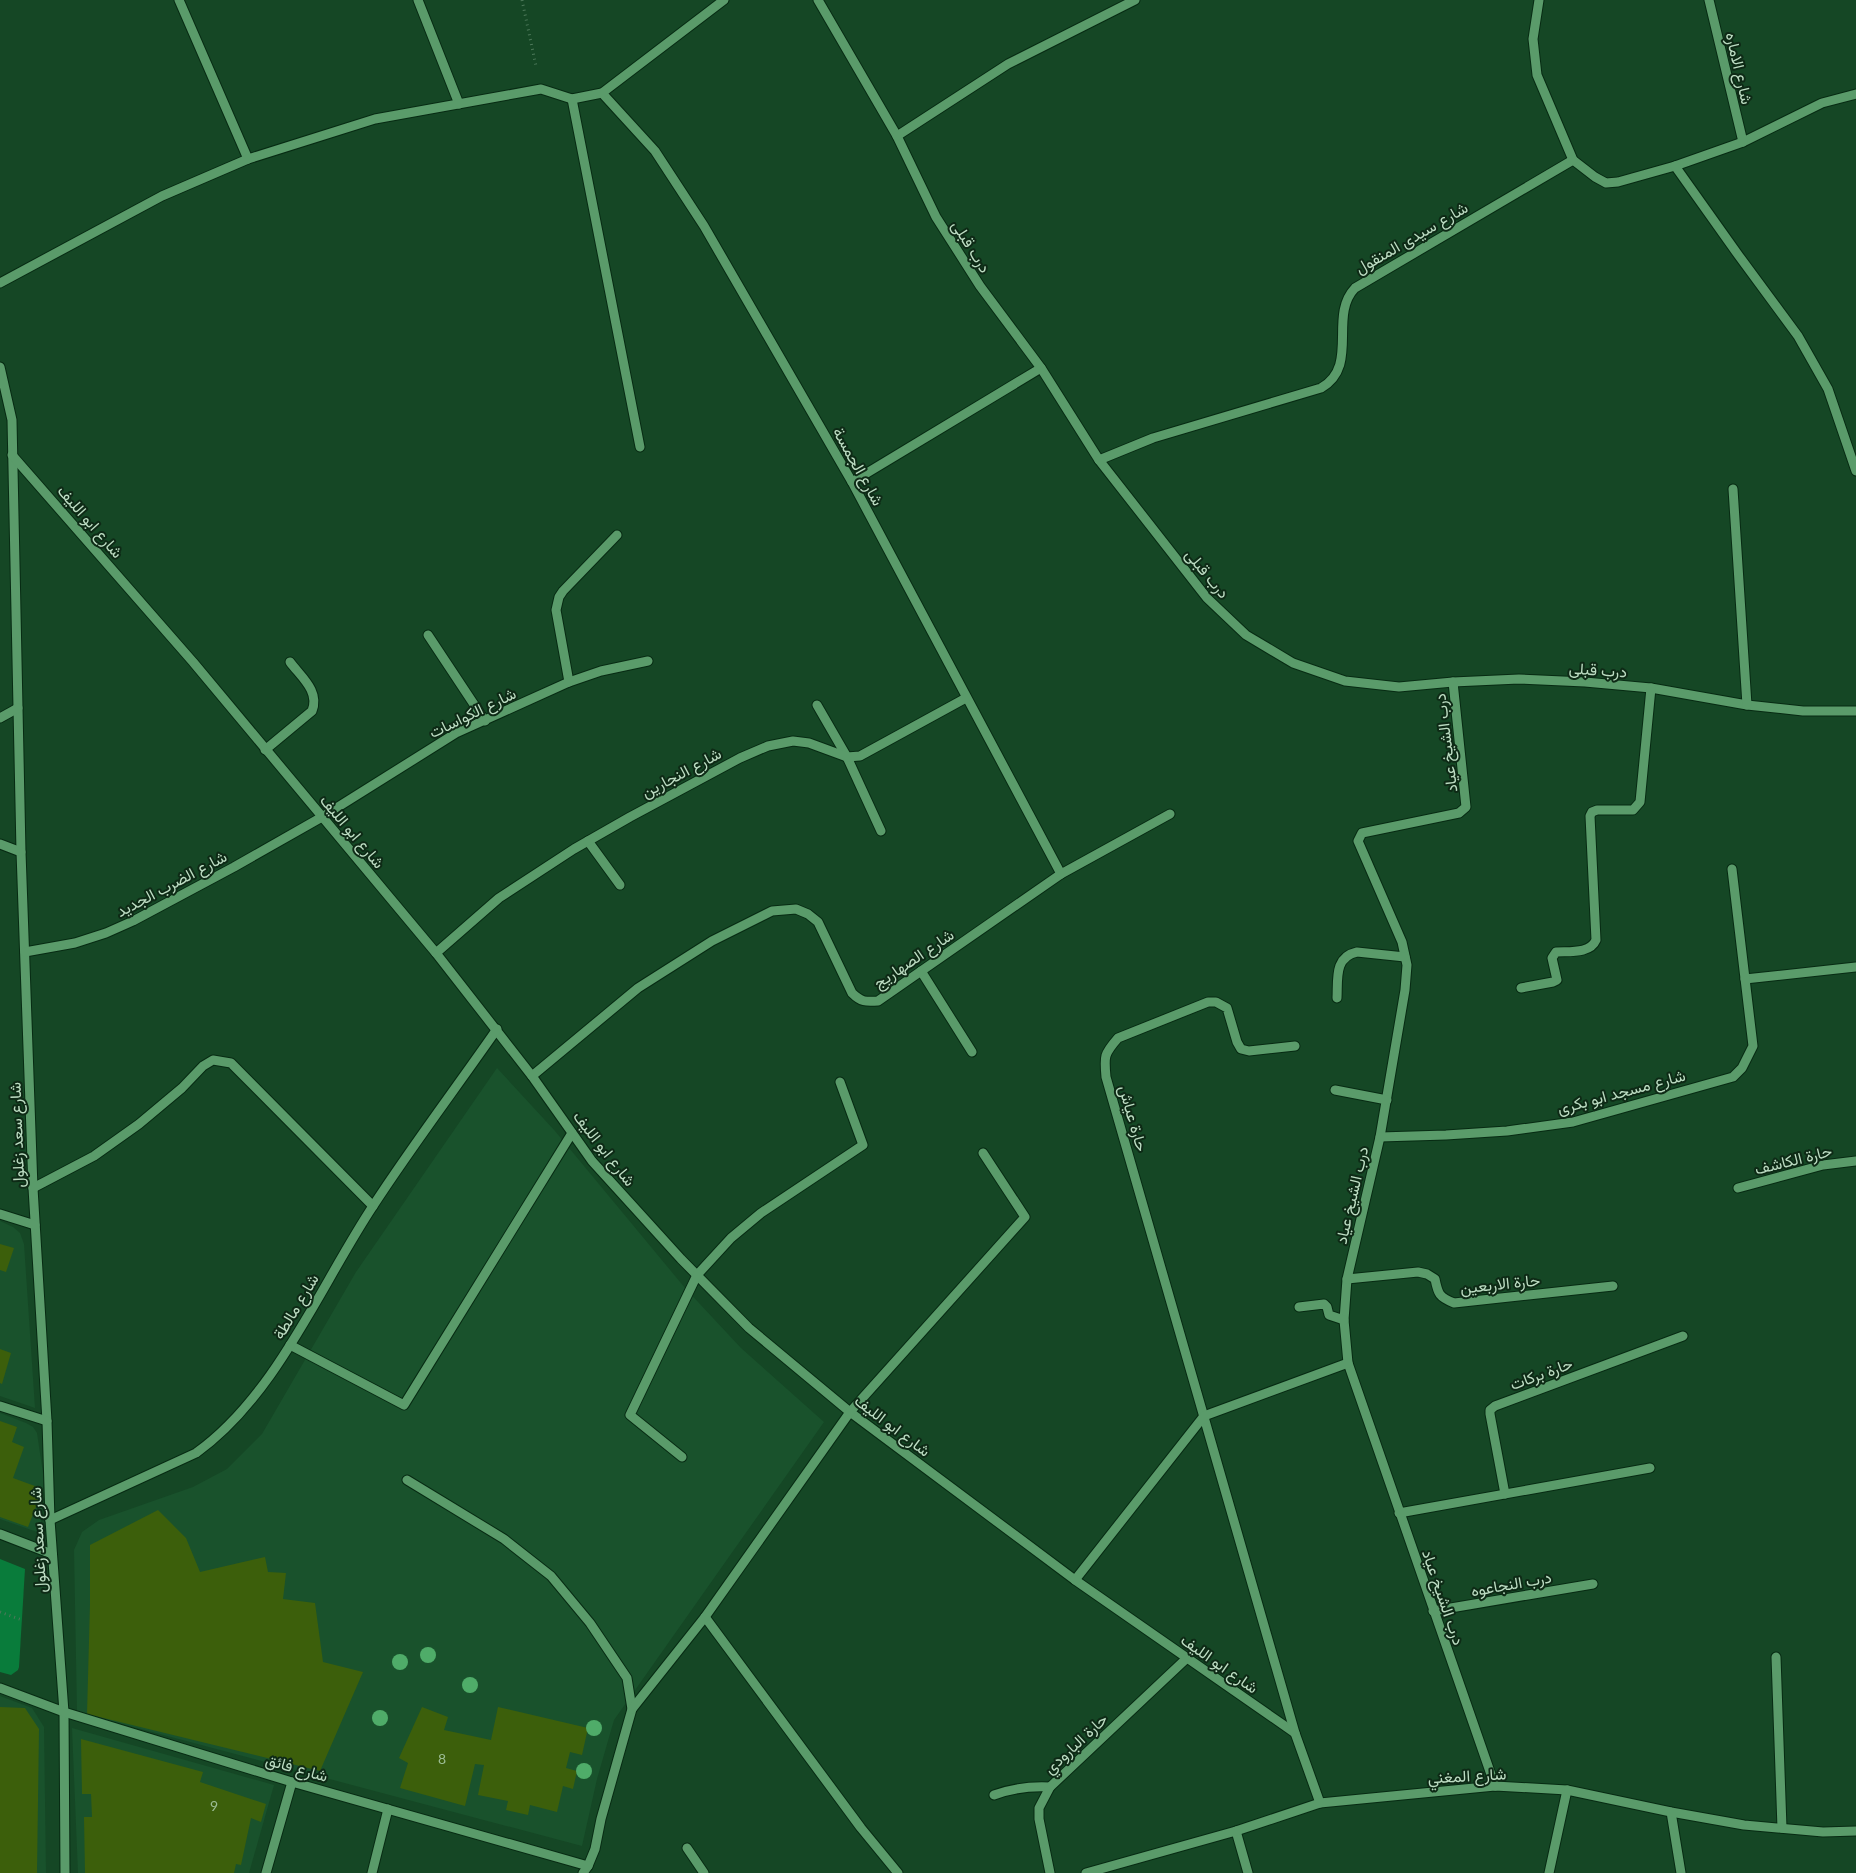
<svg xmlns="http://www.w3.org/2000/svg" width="1856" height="1873" viewBox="0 0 1856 1873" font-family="Lato,Vazirmatn,sans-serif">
<rect width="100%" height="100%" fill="#154725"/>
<g fill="#19522c">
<path d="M 497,1068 L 555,1131 L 685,1288 L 741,1348 L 824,1422 L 614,1720 L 597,1779 L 582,1846 L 77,1712 L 74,1550 L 82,1532 L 99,1520 L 193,1487 L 227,1469 L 262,1434 L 356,1272 Z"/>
<path d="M 0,1221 L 13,1227 L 20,1233 L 24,1244 L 35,1408 L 0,1396 Z"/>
<path d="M 0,1413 L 26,1423 L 33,1427 L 37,1433 L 44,1480 L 40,1533 L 0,1519 Z"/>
<path d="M 0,1696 L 32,1708 L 44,1727 L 46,1873 L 0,1873 Z"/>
<path d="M 72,1728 L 274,1785 L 249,1873 L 78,1873 Z"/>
</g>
<path fill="#097c3b" d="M 0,1559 L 25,1569 L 19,1667 L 18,1670 L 11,1675 L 0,1672 Z"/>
<g fill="#3c5f0b">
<path d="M 0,1244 L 14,1248 L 6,1272 L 0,1270 Z"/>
<path d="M 0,1349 L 11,1353 L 2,1384 L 0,1383 Z"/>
<path d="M 0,1421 L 17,1427 L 12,1442 L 24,1447 L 13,1478 L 43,1489 L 28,1527 L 0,1517 Z"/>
<path d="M 158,1510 L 186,1538 L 200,1572 L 265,1557 L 268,1572 L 286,1573 L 283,1599 L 315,1603 L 323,1662 L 363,1672 L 320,1771 L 87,1714 L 90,1604 L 90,1545 Z"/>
<path d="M 0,1707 L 25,1708 L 39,1729 L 37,1873 L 0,1873 Z"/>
<path d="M 422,1707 L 448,1717 L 444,1730 L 491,1740 L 498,1707 L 588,1728 L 582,1755 L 570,1752 L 566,1768 L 577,1771 L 573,1789 L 563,1786 L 557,1812 L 530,1805 L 528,1815 L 506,1810 L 508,1801 L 478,1795 L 484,1765 L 475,1764 L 465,1806 L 400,1788 L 408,1763 L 399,1758 Z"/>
<path d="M 81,1739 L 203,1772 L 200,1782 L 266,1804 L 261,1822 L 251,1818 L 241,1865 L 236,1864 L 234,1873 L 85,1873 L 84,1817 L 92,1817 L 91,1794 L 82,1794 Z"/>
</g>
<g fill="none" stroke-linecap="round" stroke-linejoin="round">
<g stroke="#072b13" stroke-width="11">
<g id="minor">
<path d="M 179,0 L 248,159"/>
<path d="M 418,0 L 459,104"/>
<path d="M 818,0 L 897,136 L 936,217 L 980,286 L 1041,368 L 1099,460 L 1207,598 L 1246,635 L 1293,663 L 1345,681 L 1399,687 L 1453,682 L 1519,679 L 1585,682 L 1651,688 L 1747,705 L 1803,711 L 1856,711"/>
<path d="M 1539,0 L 1533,39 L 1537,75 L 1573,160 L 1595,177 L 1606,183 L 1618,182 L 1675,166 L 1743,142 L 1822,103 L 1856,94"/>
<path d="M 1709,0 L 1743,142"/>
<path d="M 602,93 L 655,151 L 704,226 L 852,482 L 1061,874"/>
<path d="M 572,99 L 640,447"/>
<path d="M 897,136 L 1008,64 L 1135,0"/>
<path d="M 1675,166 L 1739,256 L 1798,336 L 1828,389 L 1856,471"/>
<path d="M 0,283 L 162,196 L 248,159 L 375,119 L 541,89 L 572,99 L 602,93 L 724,0"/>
<path d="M 0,367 L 12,420 L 21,852 L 33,1188 L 47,1421 L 50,1520 L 64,1712 L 65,1873"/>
<path d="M 12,455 L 193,662 L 436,953 L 532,1076 L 592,1161 L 681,1259 L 749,1328 L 850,1412 L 1075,1580 L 1295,1733"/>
<path d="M 1099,460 L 1153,438 L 1321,388 C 1360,366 1328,316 1355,288 L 1573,160"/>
<path d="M 852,482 L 1041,368"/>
<path d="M 1733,489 L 1747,705"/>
<path d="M 428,635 L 485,721"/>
<path d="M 569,682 L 556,610 L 559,597 L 563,591 L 617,535"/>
<path d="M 1453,682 L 1466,807 L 1459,813 L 1362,833 L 1358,841 L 1402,942 L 1407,965 L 1405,990 L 1380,1137 L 1347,1279 L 1344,1320 L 1348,1363 L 1495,1786"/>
<path d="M 817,705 L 847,757 L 881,831"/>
<path d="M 0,718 L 18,708"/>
<path d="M 265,750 L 312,711 C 320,691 301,677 290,662"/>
<path d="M 588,841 L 620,885"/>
<path d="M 0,844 L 21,852"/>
<path d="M 25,952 L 75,943 L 106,933 L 133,921 L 234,867 L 322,817 L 456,733 L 569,682 L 601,671 L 648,661"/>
<path d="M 436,953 L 499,898 L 574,849 L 630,817 L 740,758 L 768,746 L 793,741 L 809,743 L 847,757 L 860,756 L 966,698"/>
<path d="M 921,971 L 972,1052"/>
<path d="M 1745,979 L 1856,967"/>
<path d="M 1521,988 L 1553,982 L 1557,980 L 1552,958 L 1556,952 C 1569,951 1590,954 1596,940 L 1590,816 L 1592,812 L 1597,810 L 1633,810 L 1640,802 L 1651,688"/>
<path d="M 1337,998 C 1338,979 1334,957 1357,952 L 1405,957"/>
<path d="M 1295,1046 L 1249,1051 L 1241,1049 L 1237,1042 L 1227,1008 L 1216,1002 L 1208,1002 L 1118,1038 C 1104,1054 1104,1056 1106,1077 L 1295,1733 L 1320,1803"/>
<path d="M 532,1076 L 638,988 L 712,941 L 772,911 L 796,909 L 808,914 L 818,922 L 852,993 C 861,1002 866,1002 878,1001 L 1061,874 L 1170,814"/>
<path d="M 1335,1090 L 1387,1100"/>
<path d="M 1380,1137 L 1446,1135 L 1507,1131 L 1573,1122 L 1733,1077 L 1742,1068 L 1753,1046 L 1732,869"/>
<path d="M 33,1188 L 94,1156 L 139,1124 L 182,1088 L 203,1066 L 213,1060 L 231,1063 L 373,1206"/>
<path d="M 1738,1188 L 1823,1165 L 1856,1161"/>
<path d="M 0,1214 L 35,1225"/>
<path d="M 1347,1279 L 1418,1272 L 1427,1274 L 1435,1279 C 1438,1294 1439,1297 1454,1303 L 1613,1286"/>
<path d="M 1299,1307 L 1324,1304 L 1327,1307 L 1329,1315 L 1344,1320"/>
<path d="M 290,1345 L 404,1405 L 572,1133"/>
<path d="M 0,1406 L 47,1421"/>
<path d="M 682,1457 L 630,1415 L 697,1275 L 731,1238 L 761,1213 L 863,1145 L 840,1082"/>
<path d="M 407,1480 L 504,1539 L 551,1576 L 590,1623 L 627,1678 L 632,1709 L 601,1819 L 595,1849 L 588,1866 L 583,1873"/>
<path d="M 1505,1494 L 1490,1414 L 1490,1410 L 1495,1406 L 1683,1336"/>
<path d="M 1399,1513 L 1650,1468"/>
<path d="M 50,1520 L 196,1453 C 276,1396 320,1286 373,1206 C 412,1146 456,1088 497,1029"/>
<path d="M 0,1534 L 52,1554"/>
<path d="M 1075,1580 L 1204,1416 L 1348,1363"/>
<path d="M 1433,1611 L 1593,1584"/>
<path d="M 705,1617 L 861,1828 L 898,1873"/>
<path d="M 1776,1657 L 1782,1828"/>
<path d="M 0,1688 L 64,1712 L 292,1782 L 588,1866"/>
<path d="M 632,1709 L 705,1617 L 850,1412 L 1025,1217 L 983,1153"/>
<path d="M 994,1795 C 1013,1788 1030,1786 1050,1787"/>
<path d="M 1671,1812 L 1681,1873"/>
<path d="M 1236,1831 L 1248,1873"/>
<path d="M 687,1848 L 704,1873"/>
<path d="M 266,1873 L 292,1782"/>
<path d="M 372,1873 L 388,1809"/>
<path d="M 1050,1873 L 1039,1819 L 1039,1808 L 1050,1787 L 1187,1658"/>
<path d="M 1086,1873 L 1236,1831 L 1320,1803 L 1495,1786 L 1567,1790 L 1671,1812 L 1744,1825 L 1823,1832 L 1856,1831"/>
<path d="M 1549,1873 L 1567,1790"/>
</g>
</g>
<g stroke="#4d795a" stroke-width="3" stroke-dasharray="1 4" stroke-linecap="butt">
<path d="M 522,0 L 536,66"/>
<path d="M 0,1612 L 22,1620"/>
</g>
<use href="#minor" stroke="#5a9b6a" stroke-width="9"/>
</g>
<g fill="#4fac69">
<circle cx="428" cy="1655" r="8"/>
<circle cx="400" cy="1662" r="8"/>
<circle cx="470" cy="1685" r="8"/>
<circle cx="380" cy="1718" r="8"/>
<circle cx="594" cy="1728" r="8"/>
<circle cx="584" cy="1771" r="8"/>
</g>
<g text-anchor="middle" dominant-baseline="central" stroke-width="4" stroke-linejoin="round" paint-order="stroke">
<g font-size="14" fill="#9cbd94">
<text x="442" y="1758">8</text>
<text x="214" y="1805">9</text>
</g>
<g font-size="16" fill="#bcdcc2" stroke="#0e2a16">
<text transform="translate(1740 68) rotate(77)">شارع الاماره</text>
<text transform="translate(1411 237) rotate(-30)">شارع سيدى المنقول</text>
<text transform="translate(972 246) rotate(58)">درب قبلى</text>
<text transform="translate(859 466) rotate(61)">شارع الجمسة</text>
<text transform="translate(91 521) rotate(49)">شارع ابو الليف</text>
<text transform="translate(1208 573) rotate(50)">درب قبلى</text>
<text transform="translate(1598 669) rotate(4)">درب قبلى</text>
<text transform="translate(472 712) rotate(-26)">شارع الكواسات</text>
<text transform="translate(1445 743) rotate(-97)">درب الشيخ عياد</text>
<text transform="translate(681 772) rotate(-28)">شارع النجارين</text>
<text transform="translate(353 831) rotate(50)">شارع ابو الليف</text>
<text transform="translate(171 883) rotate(-28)">شارع الضرب الجديد</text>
<text transform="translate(913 958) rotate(-34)">شارع الصهاريج</text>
<text transform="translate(1621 1091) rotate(-15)">شارع مسجد ابو بكرى</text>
<text transform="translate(1134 1118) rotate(74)">حارة عياش</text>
<text transform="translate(16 1135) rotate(-92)">شارع سعد زغلول</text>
<text transform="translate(605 1148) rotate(52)">شارع ابو الليف</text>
<text transform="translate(1793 1159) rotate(-14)">حارة الكاشف</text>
<text transform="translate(1351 1195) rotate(-77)">درب الشيخ عياد</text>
<text transform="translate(1500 1283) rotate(-6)">حارة الاربعين</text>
<text transform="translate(295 1306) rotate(-59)">شارع مالطة</text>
<text transform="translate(1541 1373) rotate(-20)">حارة بركات</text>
<text transform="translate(893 1425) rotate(37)">شارع ابو الليف</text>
<text transform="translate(37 1540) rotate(-93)">شارع سعد زغلول</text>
<text transform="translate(1511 1583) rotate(-10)">درب النجاعوه</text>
<text transform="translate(1444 1597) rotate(71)">درب الشيخ عياد</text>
<text transform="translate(1220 1663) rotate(35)">شارع ابو الليف</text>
<text transform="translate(1075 1743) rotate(-43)">حارة البارودي</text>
<text transform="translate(297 1767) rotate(16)">شارع فائق</text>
<text transform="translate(1467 1775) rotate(-3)">شارع المغني</text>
</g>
</g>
</svg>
